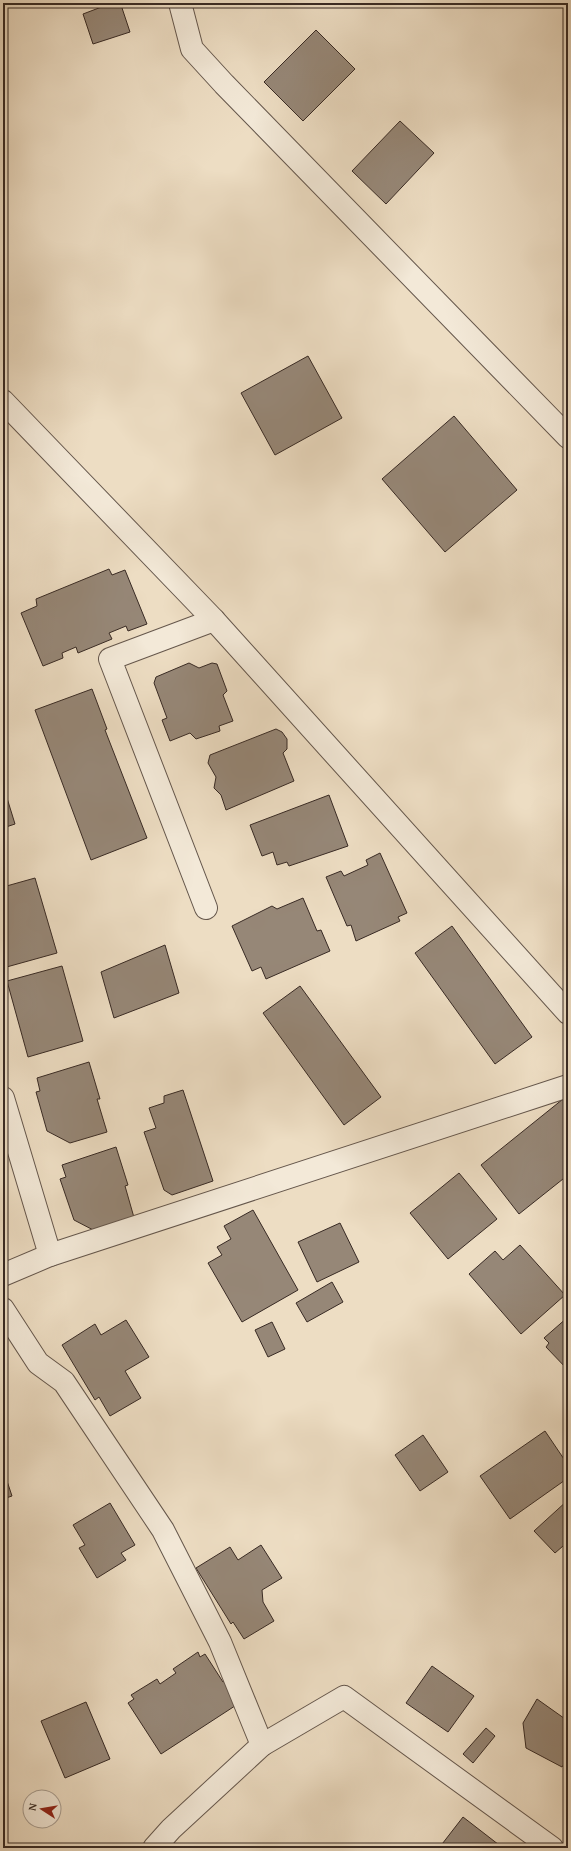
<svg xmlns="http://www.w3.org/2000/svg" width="571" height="1851" viewBox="0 0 571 1851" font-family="'Gentium Book Plus',serif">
<rect width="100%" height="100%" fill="#edddc3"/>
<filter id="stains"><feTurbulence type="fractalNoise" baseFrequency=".005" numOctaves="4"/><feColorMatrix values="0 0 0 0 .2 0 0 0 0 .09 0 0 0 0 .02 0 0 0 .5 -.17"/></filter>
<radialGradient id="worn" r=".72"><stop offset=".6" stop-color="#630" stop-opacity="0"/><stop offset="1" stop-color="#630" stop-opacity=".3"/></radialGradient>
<g fill="#968777" stroke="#382a24">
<path d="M 112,3 L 129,3 L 130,5 L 122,8 L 130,32 L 93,44 L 83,14 Z"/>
<path d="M 316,30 L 355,69 L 303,121 L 264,82 Z"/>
<path d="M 400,121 L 434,153 L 386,204 L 352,171 Z"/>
<path d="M 308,356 L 342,418 L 275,455 L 241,393 Z"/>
<path d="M 454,416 L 517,490 L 445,552 L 382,479 Z"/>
<path d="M 109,569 L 112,575 L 125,570 L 147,624 L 128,631 L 126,626 L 109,633 L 112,639 L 78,653 L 76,647 L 62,653 L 63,658 L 43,666 L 21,613 L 37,606 L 36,599 Z"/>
<path d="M 189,663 L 199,668 L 212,663 L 217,664 L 227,691 L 223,695 L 233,721 L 219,726 L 220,731 L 196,739 L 190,733 L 170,741 L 162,720 L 167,718 L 154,683 L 156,677 Z"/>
<path d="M 92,689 L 107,729 L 105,730 L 147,838 L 91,860 L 35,710 Z"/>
<path d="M 276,729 L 282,732 L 287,739 L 287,749 L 283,753 L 294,781 L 226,810 L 221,795 L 214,788 L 216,777 L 208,763 L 210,755 Z"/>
<path d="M 3,785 L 15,824 L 3,828 Z"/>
<path d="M 329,795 L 348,846 L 289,866 L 287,862 L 277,865 L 273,852 L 262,856 L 250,825 Z"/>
<path d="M 380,853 L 407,913 L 398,917 L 400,921 L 356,941 L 351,925 L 347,926 L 326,877 L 341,871 L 344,876 L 368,865 L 366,860 Z"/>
<path d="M 35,878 L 57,953 L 3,968 L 3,887 Z"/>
<path d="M 303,898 L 317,931 L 321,930 L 330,951 L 266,979 L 261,967 L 252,971 L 232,926 L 272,906 L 277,909 Z"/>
<path d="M 452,926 L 532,1037 L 495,1064 L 415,953 Z"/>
<path d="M 165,945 L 179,993 L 114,1018 L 101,972 Z"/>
<path d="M 62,966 L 83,1041 L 28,1057 L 7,981 Z"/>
<path d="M 300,986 L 381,1097 L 344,1125 L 263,1013 Z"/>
<path d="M 89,1062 L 100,1099 L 97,1099 L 107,1132 L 70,1143 L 47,1131 L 36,1092 L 40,1091 L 37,1078 Z"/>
<path d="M 183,1090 L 213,1181 L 172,1195 L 164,1190 L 144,1132 L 156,1128 L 149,1108 L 164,1103 L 164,1096 Z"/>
<path d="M 568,1095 L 568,1175 L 519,1214 L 481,1165 Z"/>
<path d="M 116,1147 L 128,1185 L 125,1186 L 135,1221 L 99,1233 L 74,1220 L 60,1179 L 66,1177 L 62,1165 Z"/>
<path d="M 459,1173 L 497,1219 L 448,1259 L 410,1213 Z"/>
<path d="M 253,1210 L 298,1290 L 242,1322 L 208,1263 L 222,1255 L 217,1247 L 231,1239 L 224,1226 Z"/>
<path d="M 340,1223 L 359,1262 L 317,1282 L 298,1242 Z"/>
<path d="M 520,1245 L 565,1295 L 521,1334 L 469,1274 L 495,1251 L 503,1260 Z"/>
<path d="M 332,1282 L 343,1302 L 307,1322 L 296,1303 Z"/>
<path d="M 568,1317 L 568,1370 L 546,1347 L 549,1343 L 544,1338 Z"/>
<path d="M 126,1320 L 149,1357 L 125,1371 L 141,1398 L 110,1416 L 99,1397 L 95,1400 L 62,1345 L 95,1324 L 101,1335 Z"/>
<path d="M 272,1322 L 285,1349 L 268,1357 L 255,1330 Z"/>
<path d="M 545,1431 L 568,1465 L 568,1478 L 510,1519 L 480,1476 Z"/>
<path d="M 423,1435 L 448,1472 L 420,1491 L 395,1455 Z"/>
<path d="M 3,1469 L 12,1496 L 3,1499 Z"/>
<path d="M 568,1500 L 568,1552 L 563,1546 L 555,1553 L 534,1531 Z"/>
<path d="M 110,1503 L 135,1545 L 121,1553 L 126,1560 L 97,1578 L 79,1548 L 85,1545 L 73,1525 Z"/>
<path d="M 261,1545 L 282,1578 L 262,1590 L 263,1602 L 274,1621 L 244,1639 L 233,1622 L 231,1624 L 196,1568 L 230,1547 L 238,1560 Z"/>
<path d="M 198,1652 L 200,1657 L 205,1654 L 223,1682 L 226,1680 L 241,1702 L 161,1754 L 128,1703 L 134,1699 L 131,1695 L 157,1679 L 160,1684 L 176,1673 L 173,1669 Z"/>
<path d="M 432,1666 L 474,1696 L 448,1732 L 406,1703 Z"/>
<path d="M 537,1699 L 568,1721 L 568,1758 L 562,1767 L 526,1748 L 523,1723 Z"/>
<path d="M 86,1702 L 110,1759 L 65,1778 L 41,1721 Z"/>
<path d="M 486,1728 L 495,1736 L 473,1763 L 463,1754 Z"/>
<path d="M 463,1817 L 503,1848 L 439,1848 Z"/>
</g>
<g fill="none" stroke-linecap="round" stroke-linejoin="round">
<g stroke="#65574c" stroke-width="24">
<g id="street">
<path d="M 180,3 L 192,49 L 224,84 L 568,437"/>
<path d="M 3,401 L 214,620 L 568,1013"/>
<path d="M 206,908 L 110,659 L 214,620"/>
<path d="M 3,1098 L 50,1255"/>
<path d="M 3,1275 L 50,1255 L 568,1086"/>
<path d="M 3,1309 L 38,1363 L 64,1382 L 163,1530 L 220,1642 L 262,1745"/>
<path d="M 154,1848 L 171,1829 L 262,1745 L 344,1697 L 552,1848"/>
</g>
</g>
<use href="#street" stroke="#f3e9d8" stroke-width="22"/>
</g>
<rect width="571" height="1851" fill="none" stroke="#edddc3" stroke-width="16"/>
<rect x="4" y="4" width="563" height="1843" fill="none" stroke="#382a24" stroke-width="2"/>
<rect x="8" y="8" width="555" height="1835" fill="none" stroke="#382a24"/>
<g transform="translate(42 1809) rotate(282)"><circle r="19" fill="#f3e9d8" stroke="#a89d90"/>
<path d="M0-3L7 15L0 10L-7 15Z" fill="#8f2418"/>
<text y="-6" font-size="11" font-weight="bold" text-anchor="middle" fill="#382a24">N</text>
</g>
<rect width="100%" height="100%" filter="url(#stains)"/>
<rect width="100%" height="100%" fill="url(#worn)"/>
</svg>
